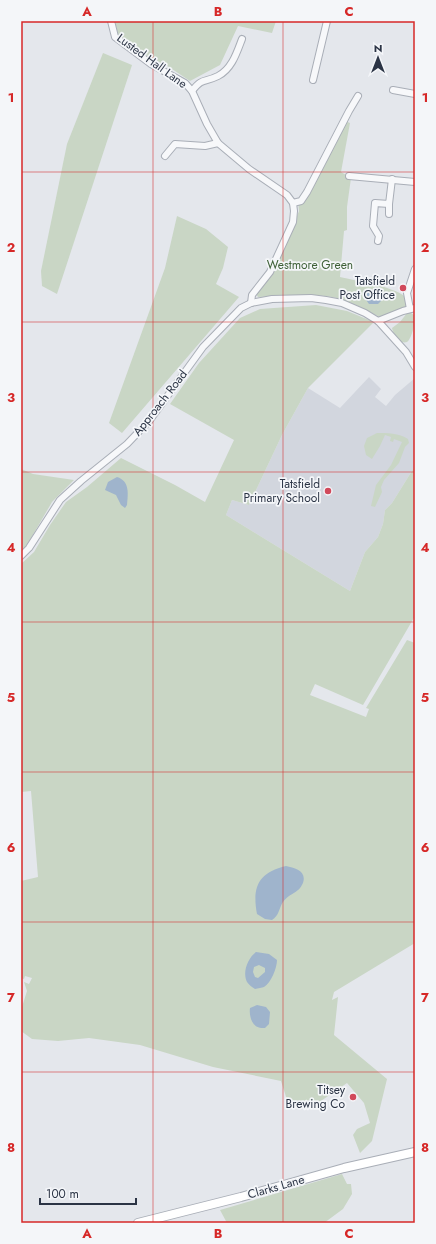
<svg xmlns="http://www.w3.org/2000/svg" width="436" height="1244" viewBox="0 0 436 1244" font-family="Jost,sans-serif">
<rect width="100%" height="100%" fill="#e4e7ec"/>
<path fill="#d2d6de" d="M 369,377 L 381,389 L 375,397 L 386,406 L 395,395 L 415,378 L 415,466 L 392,503 L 385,510 L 383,524 L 378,537 L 365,552 L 350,591 L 226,515 L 232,500 L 249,505 L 282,435 L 308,388 L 340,408 Z"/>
<g fill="#c9d6c5">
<path d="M 115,21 L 276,21 L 272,33 L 238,26 L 220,65 L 190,81 L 166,65 L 159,64 L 118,35 Z"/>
<path d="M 103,53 L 132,65 L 57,294 L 42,286 L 41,271 L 67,144 Z"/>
<path d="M 345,121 L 350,123 L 341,172 L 351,178 L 347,207 L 347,230 L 344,231 L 340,277 C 356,281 399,287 407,299 L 406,306 L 386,320 C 371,313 356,304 341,299 C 315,292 284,296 258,297 L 256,294 L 274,271 L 284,249 L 299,211 L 298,201 L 307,193 Z"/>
<path d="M 177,216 L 206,229 L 228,247 L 223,268 L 216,284 L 239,297 L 122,433 L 109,423 L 165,268 Z"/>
<path d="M 316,305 L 347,311 L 374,322 L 308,388 L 282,435 L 249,505 L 232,500 L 226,515 L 350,591 L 365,552 L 378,537 L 383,524 L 385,510 L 392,503 L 415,466 L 415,616 L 363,705 L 315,684 L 310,695 L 366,717 L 369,709 L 366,708 L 407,640 L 415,643 L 415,943 L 334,992 L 332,1000 L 338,997 L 334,1035 L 387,1079 L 372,1141 L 360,1153 L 353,1135 L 357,1129 L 370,1123 L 364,1103 L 347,1083 L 318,1103 L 299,1102 L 289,1106 L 281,1081 L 213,1067 L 140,1045 L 89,1038 L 58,1041 L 32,1039 L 21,1031 L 21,1010 L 27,991 L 24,982 L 29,984 L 32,978 L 25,976 L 24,979 L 21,978 L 21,881 L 38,877 L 31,791 L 21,792 L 21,564 L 34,552 L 50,525 L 66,502 L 87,487 L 121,458 L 175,485 L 205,502 L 234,440 L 170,404 L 199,363 L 240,318 L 260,309 Z"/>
<path d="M 407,313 L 411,313 L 414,315 C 416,320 412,339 407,342 C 399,345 393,333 392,328 L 400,322 Z"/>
<path d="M 377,433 C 387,433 399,433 408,439 L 409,443 L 405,447 L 399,463 L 384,480 L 381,487 L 382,492 L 375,507 L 371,506 L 376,485 L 391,465 L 402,442 L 394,439 L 393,442 L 390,441 L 391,437 L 385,435 L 380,446 L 372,459 L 366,455 L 364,446 L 367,438 Z"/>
<path d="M 21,469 L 33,474 L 74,480 L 52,502 L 27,545 L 21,551 Z"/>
<path d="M 342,1174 L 347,1184 L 351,1184 L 352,1194 L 343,1209 L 324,1223 L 227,1223 L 220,1210 Z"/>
</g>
<g fill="#9fb4cc" fill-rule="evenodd">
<path d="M 373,290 L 379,292 L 380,297 L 382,298 L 382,300 L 378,304 L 369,304 L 364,297 C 366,292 368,291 373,290 Z"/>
<path d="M 117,477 C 130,481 128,494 127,505 L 125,508 L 121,505 L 116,495 L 105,490 L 108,482 Z"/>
<path d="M 286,866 C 295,868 307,871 303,883 C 302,885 300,889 298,890 C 292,895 288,895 283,902 C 279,908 279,916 272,920 L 265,919 L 257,914 C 252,887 258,873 286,866 Z"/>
<path d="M 256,952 L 269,954 L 277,960 C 277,968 271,983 264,987 C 262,988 258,988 255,989 C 252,987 249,985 247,982 C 242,972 248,958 256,952 ZM 259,965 L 265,968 L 265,972 L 258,978 L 255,977 L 253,972 L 254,967 Z"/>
<path d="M 257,1005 L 266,1007 L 270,1012 L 269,1024 L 265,1028 C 264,1028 258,1028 258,1027 C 251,1025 249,1014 250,1008 Z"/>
</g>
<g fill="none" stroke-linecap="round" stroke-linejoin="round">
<g stroke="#a9aeb7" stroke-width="8">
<g id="street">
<path d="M 111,21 L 115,37 L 151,64 L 185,83 L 192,91 L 207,124 L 218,143 L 249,169 L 287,195 L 293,203 L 294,211 L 293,222 L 270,272 L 252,295 L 251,303"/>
<path d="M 313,80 L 327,21"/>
<path d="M 393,90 L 415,94"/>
<path d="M 192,91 C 203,77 204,83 218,76 C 232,69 237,52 242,39"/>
<path d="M 165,156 L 175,144 L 205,146 L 218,143"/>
<path d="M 349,176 L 415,182"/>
<path d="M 293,203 L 301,201 L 307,192 L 349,111 L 358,96"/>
<path d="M 389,214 L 389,204"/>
<path d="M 378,241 L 379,236 L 373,226 L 375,203 L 389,204 L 392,179"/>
<path d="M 410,309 L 407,293 L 415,269"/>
<path d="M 378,321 L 403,311 L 415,308"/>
<path d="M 21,556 L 29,548 L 60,500 L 81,481 L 127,444 L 150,420 L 203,347 L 241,308 L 251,303 L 272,299 L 311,298 L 326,300 L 342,303 L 365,313 L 378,321 L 406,352 L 415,367"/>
</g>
</g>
<g stroke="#a9aeb7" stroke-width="10">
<path id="secondary" d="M 138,1223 L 241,1197 L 344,1168 L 415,1152"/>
</g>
<use href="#street" stroke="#f7f8fa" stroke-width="6"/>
<use href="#secondary" stroke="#fff" stroke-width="8"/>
</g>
<path fill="none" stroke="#d62828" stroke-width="1" stroke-opacity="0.55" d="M 153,21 L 153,1223M 283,21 L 283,1223M 21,172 L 415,172M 21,322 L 415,322M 21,472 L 415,472M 21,622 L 415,622M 21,772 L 415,772M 21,922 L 415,922M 21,1072 L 415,1072"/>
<g fill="#d1495b" stroke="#f4f6f9" stroke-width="1.5">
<circle cx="403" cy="288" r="4"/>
<circle cx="328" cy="491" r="4"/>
<circle cx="353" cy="1097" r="4"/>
</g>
<g text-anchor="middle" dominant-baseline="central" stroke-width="3.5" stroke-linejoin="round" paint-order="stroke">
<g font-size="12" fill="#2b3445" stroke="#f4f6f9">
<text transform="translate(152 61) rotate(36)">Lusted Hall Lane</text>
<text transform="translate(160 403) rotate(-52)">Approach Road</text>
<text transform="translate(276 1187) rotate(-16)">Clarks Lane</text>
</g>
<g font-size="12" fill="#3f6138" stroke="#f4f6f9">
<text x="310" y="265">Westmore Green</text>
</g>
<g font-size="12" fill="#2b3445" stroke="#f4f6f9" text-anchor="end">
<text x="395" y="281">Tatsfield<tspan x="395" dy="14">Post Office</tspan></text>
<text x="320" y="484">Tatsfield<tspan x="320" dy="14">Primary School</tspan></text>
<text x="345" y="1090">Titsey<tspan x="345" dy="14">Brewing Co</tspan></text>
</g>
</g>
<rect width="436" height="1244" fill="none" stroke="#f4f6f9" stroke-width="44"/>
<g transform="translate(378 58)" stroke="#f4f6f9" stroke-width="3" paint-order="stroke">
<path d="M0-3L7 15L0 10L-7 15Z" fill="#2b3445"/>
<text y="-6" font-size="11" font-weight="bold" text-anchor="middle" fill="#2b3445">N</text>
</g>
<path d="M40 1198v6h96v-6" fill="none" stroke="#2b3445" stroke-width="2"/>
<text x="46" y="1198" font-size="12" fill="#2b3445" stroke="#f4f6f9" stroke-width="3" paint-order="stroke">100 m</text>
<rect x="22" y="22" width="392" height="1200" fill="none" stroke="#d62828" stroke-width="1.5"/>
<g font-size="13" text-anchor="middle" font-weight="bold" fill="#d62828">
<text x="87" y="16">A</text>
<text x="218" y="16">B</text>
<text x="349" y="16">C</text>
<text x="11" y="102">1</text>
<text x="425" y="102">1</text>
<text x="11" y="252">2</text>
<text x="425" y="252">2</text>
<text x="11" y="402">3</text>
<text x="425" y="402">3</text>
<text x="11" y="552">4</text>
<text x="425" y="552">4</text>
<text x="11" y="702">5</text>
<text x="425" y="702">5</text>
<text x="11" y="852">6</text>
<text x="425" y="852">6</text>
<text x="11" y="1002">7</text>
<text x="425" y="1002">7</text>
<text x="11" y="1152">8</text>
<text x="425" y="1152">8</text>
<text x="87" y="1238">A</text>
<text x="218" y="1238">B</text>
<text x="349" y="1238">C</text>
</g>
</svg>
